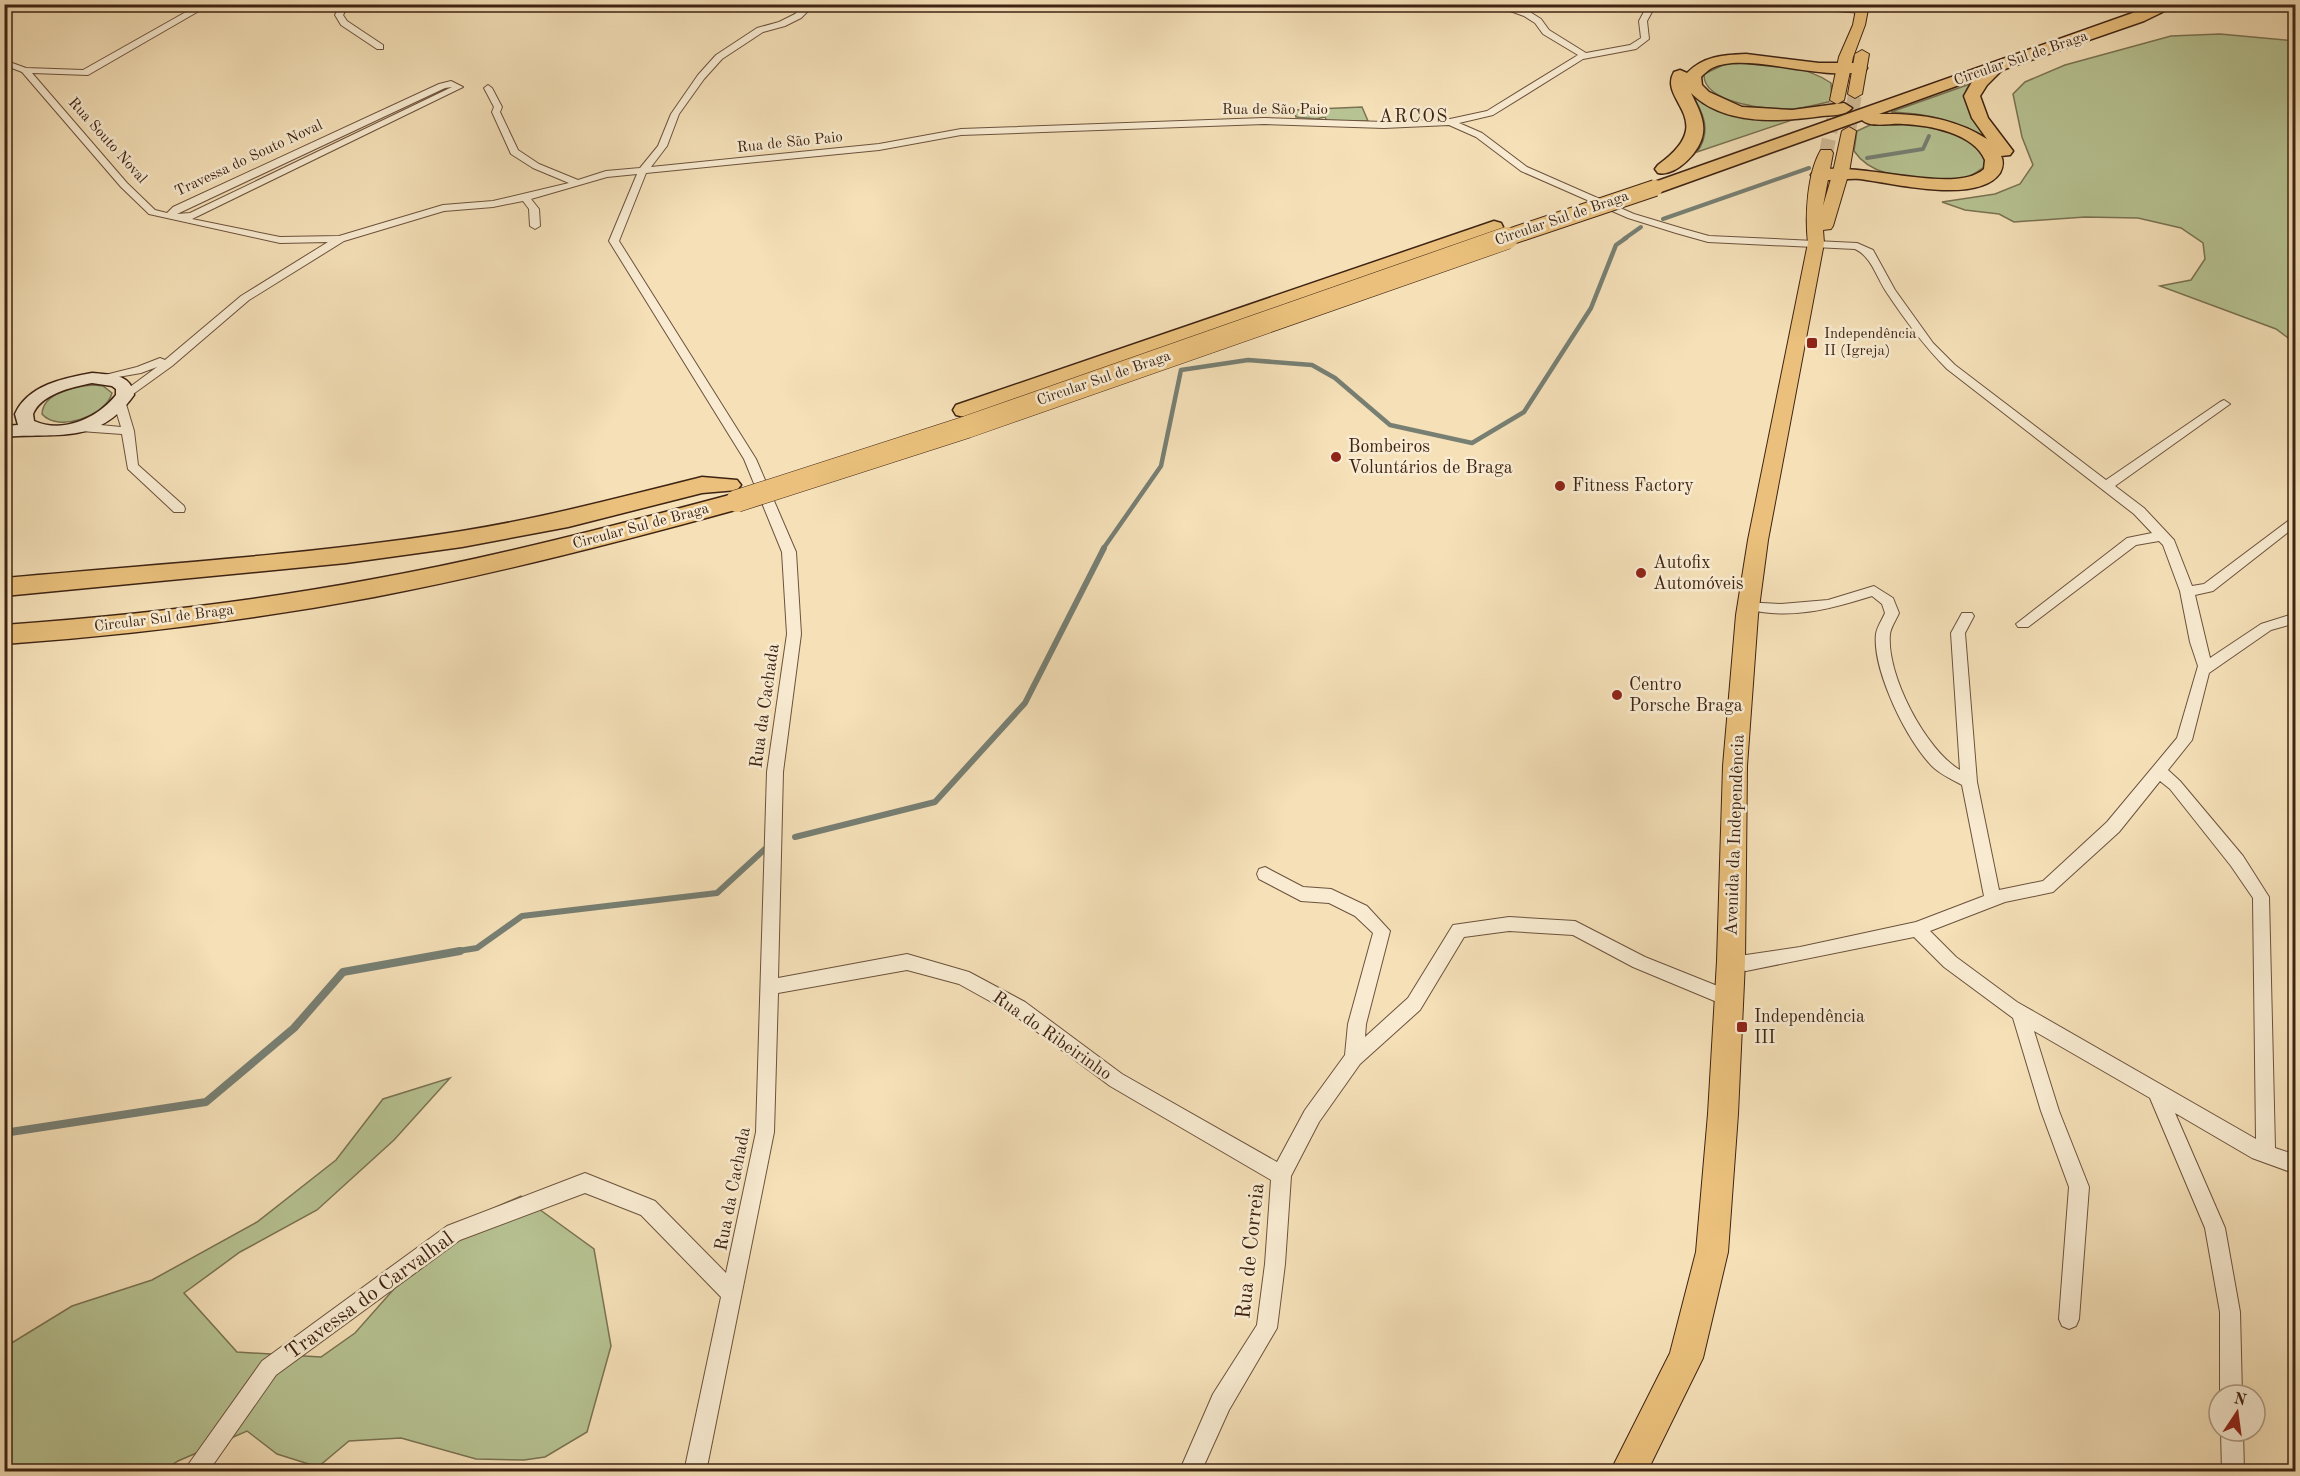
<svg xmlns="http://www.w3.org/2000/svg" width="2300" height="1476" viewBox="0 0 2300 1476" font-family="'Old Standard TT',serif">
<rect width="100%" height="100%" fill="#f5e0b8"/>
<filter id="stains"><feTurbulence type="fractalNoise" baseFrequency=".00333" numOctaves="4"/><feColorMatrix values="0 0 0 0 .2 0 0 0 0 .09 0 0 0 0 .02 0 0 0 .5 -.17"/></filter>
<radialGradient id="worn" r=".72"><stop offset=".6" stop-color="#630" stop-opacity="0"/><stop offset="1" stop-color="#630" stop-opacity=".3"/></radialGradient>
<g fill="#b7c393" stroke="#7a7353" stroke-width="1.5">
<path d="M 2220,34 L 2295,41 L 2295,343 L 2276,329 L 2160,286 L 2191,280 L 2205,259 L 2203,243 L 2181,228 L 2138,218 L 2085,217 L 2014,222 L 1999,214 L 1965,210 L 1942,202 L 1995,194 L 2020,184 L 2033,165 L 2022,137 L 2013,94 L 2025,82 L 2065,65 L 2171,36 Z"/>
<path d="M 1738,62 C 1769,63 1805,65 1831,83 L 1832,101 C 1820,104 1808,107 1795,109 C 1773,111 1702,104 1704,74 L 1723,65 Z"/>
<path d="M 1970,84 L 1966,91 L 1966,99 L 1995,149 C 1960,121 1936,114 1891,112 Z"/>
<path d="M 1690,91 L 1703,101 L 1801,117 L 1697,152 C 1713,130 1702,111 1690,91 Z"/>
<path d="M 1362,107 L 1368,121 L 1327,121 L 1325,117 L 1316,119 L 1296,117 L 1294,110 Z"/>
<path d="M 1890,121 C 1928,123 1963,126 1986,159 L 1984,167 C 1977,172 1971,177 1963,179 C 1953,183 1941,181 1930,179 C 1903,177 1871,176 1854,151 L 1857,131 L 1870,125 Z"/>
<path d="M 94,385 L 103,386 L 112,393 C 106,416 58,433 42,414 C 43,392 77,386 94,385 Z"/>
<path d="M 450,1078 L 394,1140 L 317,1210 L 240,1252 L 184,1293 L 237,1352 L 321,1357 L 355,1333 L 448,1228 L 521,1196 L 594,1249 L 611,1346 L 587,1432 L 545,1457 L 524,1460 L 476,1459 L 401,1438 L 349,1441 L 318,1467 L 277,1454 L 247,1431 L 178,1461 L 163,1471 L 5,1472 L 5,1347 L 72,1306 L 152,1280 L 257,1222 L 336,1160 L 383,1099 Z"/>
</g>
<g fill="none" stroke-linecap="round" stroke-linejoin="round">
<g stroke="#777f73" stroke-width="4">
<path d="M 1867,158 L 1923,149 L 1929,136"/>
<path d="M 1663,219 L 1809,168"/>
<path d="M 1624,239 L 1641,227"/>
</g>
<path stroke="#777f73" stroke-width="4.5" d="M 1103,549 L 1161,466 L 1181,370 L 1248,360 L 1312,365 L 1335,378 L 1390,425 L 1472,443 L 1524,412 L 1591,308 L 1616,245 L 1626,238"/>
<g stroke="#777f73" stroke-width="6">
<path d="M 795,837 L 935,802 L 1025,703 L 1104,548"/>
<path d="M 452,952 L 477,948 L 522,916 L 717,893 L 765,849"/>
</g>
<path stroke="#777f73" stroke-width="8" d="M 4,1133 L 206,1102 L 294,1028 L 343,972 L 460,951"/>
<g stroke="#d0ba97" stroke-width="14" stroke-dasharray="14 7" stroke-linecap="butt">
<path d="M 1849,131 L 1855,94"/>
<path d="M 1826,153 L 1837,100"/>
</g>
<g stroke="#6c523c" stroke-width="2">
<g id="minor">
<path d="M 200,4 L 211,4 L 88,75 L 32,73 L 127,183 L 155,210 L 167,213 L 173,207 L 439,84 L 451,81 L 463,87 L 192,219 L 280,237 L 339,236 L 443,205 L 493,201 L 569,183 L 533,168 L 511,154 L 492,112 L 494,107 L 484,88 L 488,85 L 492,88 L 502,107 L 500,112 L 518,150 L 539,164 L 578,180 L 606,171 L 640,168 L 658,146 L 671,114 L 698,75 L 716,55 L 757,28 L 779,22 L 795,14 L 806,4 L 815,4 L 801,18 L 785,26 L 763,32 L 722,59 L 704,79 L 679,114 L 667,146 L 651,167 L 879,144 L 961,129 L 1264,118 L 1384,122 L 1450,119 L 1487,111 L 1578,55 L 1543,34 L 1535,23 L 1524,16 L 1491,4 L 1505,4 L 1530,12 L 1541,19 L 1549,30 L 1586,53 L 1630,45 L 1641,38 L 1639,21 L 1647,6 L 1650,6 L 1807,4 L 1865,9 L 1865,13 L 1862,13 L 1796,8 L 1653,10 L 1647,21 L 1649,39 L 1636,49 L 1583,59 L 1493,115 L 1459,123 L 1482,133 L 1527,167 L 1634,214 L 1684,229 L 1709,236 L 1857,243 L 1873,250 L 1895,290 L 1933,343 L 1955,365 L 2106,480 L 2220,402 L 2224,400 L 2230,404 L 2115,486 L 2144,508 L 2174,540 L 2192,586 L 2204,584 L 2296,515 L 2296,526 L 2213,591 L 2195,595 L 2210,658 L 2261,624 L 2296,613 L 2296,623 L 2271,630 L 2209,673 L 2192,740 L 2168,770 L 2180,781 L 2243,856 L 2269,897 L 2275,1148 L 2296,1155 L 2296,1174 L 2252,1158 L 2175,1113 L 2225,1228 L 2240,1312 L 2242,1395 L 2220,1395 L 2220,1312 L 2205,1228 L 2150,1098 L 2034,1031 L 2059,1111 L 2089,1187 L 2079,1319 L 2076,1326 L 2069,1329 L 2062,1326 L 2059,1319 L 2069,1187 L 2041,1111 L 2013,1018 L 1944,967 L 1914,937 L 1746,971 L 1725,966 L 1722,961 L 1725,956 L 1731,953 L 1746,955 L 1800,947 L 1916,922 L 1984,896 L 1962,785 C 1953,780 1942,775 1934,768 C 1908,744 1872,670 1876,634 C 1877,627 1882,620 1885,613 L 1882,604 L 1872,596 C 1831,609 1787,621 1744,608 L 1742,605 L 1744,602 L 1781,604 L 1828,600 L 1874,586 L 1893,598 L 1899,613 C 1896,620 1891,627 1890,634 C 1886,675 1926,750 1960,770 L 1951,633 L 1962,613 L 1972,613 L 1974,616 L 1965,633 L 1977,782 L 1999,890 L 2043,881 L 2107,822 L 2177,738 L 2198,666 L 2190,642 L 2180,591 L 2163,545 L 2159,541 L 2136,545 L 2028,627 L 2018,627 L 2016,624 L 2127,538 L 2152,533 L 2134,514 L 1947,369 C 1924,346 1905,320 1887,293 C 1876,277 1872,257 1855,249 L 1708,242 L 1676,233 L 1628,218 L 1521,171 L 1476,137 L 1449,125 L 1384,128 L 1264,124 L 961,135 L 879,150 L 646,173 L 619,241 L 756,459 L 796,552 L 801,634 L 783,772 L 778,978 L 907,954 L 969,972 L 1025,1002 L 1122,1074 L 1277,1162 L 1305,1110 L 1345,1055 L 1348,1024 L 1373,933 L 1355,916 L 1329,903 L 1301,901 L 1259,879 L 1257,874 L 1259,869 L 1265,867 L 1303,887 L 1331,889 L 1367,906 L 1390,931 L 1366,1024 L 1365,1037 L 1408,998 L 1453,925 L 1509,917 L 1575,921 L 1645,957 L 1735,993 L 1738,999 L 1735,1005 L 1729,1007 L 1633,967 L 1573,935 L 1509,931 L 1464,937 L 1420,1010 L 1360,1064 L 1319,1122 L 1291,1176 L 1285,1264 L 1277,1328 L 1229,1410 L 1201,1472 L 1179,1472 L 1213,1394 L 1257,1325 L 1265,1264 L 1271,1180 L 1110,1086 L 1013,1014 L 959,984 L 907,970 L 778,993 L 774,1132 L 706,1472 L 684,1472 L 721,1297 L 641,1215 L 585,1193 L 460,1240 L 276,1375 L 208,1472 L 183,1472 L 262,1361 L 447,1226 L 585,1173 L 655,1201 L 726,1273 L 756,1132 L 767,772 L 787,634 L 782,552 L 744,459 L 609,241 L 637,174 L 607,177 L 531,199 L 539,209 L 540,226 L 535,229 L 530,226 L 529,209 L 523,201 L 493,207 L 444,211 L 344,241 L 249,300 L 172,366 L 129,397 L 125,398 L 119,395 L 157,367 L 141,373 L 101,380 L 101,376 L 137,367 L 160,358 L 165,360 L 241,296 L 328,242 L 280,243 L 149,214 L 121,187 L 22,72 L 4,65 L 4,60 L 26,68 L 83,70 ZM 452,87 L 190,213 L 177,214 L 445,88 ZM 2160,781 L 2170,789 L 2231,866 L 2253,898 L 2256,1139 L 2017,1002 L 1956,957 L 1930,931 L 2005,902 L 2053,892 L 2119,832 Z"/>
<path d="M 341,4 L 349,4 L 343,15 L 347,21 L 383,45 L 383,49 L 377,49 L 341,25 L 335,15 Z"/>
<path d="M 120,400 L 126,404 L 134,431 L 138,465 L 184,506 L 185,509 L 184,512 L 174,512 L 128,469 L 122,434 L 80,431 L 74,427 L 80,423 L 121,427 L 114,404 Z"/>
<path d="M 2221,1431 L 2243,1431 L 2244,1472 L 2222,1472 Z"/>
</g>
</g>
<g stroke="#3e2313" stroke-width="3">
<g id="secondary">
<path d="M 13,4 L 33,4 L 4,14 L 4,7 Z"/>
<path d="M 92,373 C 110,375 131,373 134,395 C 98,446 56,432 4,437 L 4,426 L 18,425 L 15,414 C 28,385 64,378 92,373 ZM 92,383 L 112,386 L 116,389 L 116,395 C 98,418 63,434 34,421 L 33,414 C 41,394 72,387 92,383 Z"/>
</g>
</g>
<g stroke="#3e2313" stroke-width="2">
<g id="primary">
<path d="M 1857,4 L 1869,4 L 1865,25 L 1853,57 L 1844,100 L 1837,104 L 1830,100 L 1839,57 L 1853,25 Z"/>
<path d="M 1862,50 L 1869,54 L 1862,94 L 1855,98 L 1848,94 L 1855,54 Z"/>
<path d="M 1849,127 L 1856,131 L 1849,172 L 1833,226 L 1831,229 L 1823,230 L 1824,243 L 1768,540 L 1758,615 L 1747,766 L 1745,961 L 1738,1114 L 1728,1252 L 1703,1358 L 1647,1472 L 1610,1472 L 1670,1353 L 1696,1252 L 1708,1114 L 1717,961 L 1723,766 L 1736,615 L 1748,540 L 1808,243 C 1805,217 1807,173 1821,150 L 1831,150 L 1833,153 L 1823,206 L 1833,172 L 1842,131 Z"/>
</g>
</g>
<g stroke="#3e2313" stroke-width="3">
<g id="motorway">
<path d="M 2158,4 L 2179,4 L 2144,21 L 2002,70 L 1987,85 L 1980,96 L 1988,118 L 2013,151 L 2010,155 L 2001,156 C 2004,162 2003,167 2000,173 C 1978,205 1892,183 1860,179 C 1845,178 1828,182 1814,179 L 1811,175 L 1814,171 C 1859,160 1954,196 1984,169 L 1985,160 C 1974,133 1929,125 1903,124 C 1891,123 1870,128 1862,120 L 1661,192 L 1649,192 L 1646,188 L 1649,184 ZM 1973,80 L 1964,96 L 1972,118 L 1987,139 C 1955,118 1917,113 1879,114 Z"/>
<path d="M 1746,54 L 1819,63 L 1859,63 L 1867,68 L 1865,71 C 1821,82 1746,51 1712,68 C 1708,70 1704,74 1701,77 L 1702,85 L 1709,92 L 1742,107 L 1792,110 L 1844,103 L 1852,108 C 1846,116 1831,115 1822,116 C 1780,122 1724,126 1691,93 C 1697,106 1705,119 1703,133 C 1701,151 1676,177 1658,173 L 1655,169 L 1658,165 C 1721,120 1657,101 1674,72 L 1680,70 L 1687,73 C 1704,56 1723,55 1746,54 Z"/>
<path d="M 1494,221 L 1501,223 L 1503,227 L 1501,231 L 972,415 L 964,417 L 956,415 L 953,410 L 956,405 Z"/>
<path d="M 702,477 L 737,480 L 741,485 L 737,490 L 702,493 L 568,527 L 462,547 L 346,563 L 4,596 L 4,578 C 157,564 311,555 462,531 C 543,518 622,497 702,477 Z"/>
<path d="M 737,493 L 746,495 L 749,501 L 746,507 C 623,541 500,573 374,597 C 252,620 129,635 4,644 L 4,625 C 129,616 252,602 374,579 C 497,557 617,525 737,493 Z"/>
</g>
</g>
<use href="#minor" fill="#f8ebd1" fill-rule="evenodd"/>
<use href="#secondary" fill="#f8ebd1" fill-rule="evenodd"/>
<use href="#primary" fill="#eac07c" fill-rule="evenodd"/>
<use href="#motorway" fill="#eac07c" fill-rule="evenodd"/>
<g stroke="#3e2313" stroke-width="18" stroke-linecap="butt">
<path id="motorway-bridge-far1" d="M 1503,239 L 1655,188"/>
</g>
<g stroke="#3e2313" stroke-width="23" stroke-linecap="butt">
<path id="motorway-bridge" d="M 737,501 L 967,427 L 1507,238"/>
</g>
<use href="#motorway-bridge-far1" stroke="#eac07c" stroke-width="16"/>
<use href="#motorway-bridge" stroke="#eac07c" stroke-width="22"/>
</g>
<g fill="#8f2418" stroke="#f8ebd1" stroke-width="2">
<rect x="1806" y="337" width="12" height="12" rx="3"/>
<circle cx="1336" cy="457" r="6"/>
<circle cx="1560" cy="486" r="6"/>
<circle cx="1641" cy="573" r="6"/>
<circle cx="1617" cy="695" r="6"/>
<rect x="1736" y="1021" width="12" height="12" rx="3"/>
</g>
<g text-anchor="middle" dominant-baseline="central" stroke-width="5" stroke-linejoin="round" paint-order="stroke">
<g font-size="15" fill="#3e2313" stroke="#f8ebd1">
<text transform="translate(2021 59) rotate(-19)">Circular Sul de Braga</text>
<text x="1275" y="110">Rua de São Paio</text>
<text transform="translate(107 141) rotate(48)">Rua Souto Noval</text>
<text transform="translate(790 143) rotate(-6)">Rua de São Paio</text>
<text transform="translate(249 159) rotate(-25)">Travessa do Souto Noval</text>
<text transform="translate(1562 219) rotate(-19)">Circular Sul de Braga</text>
<text transform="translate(1104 379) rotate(-19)">Circular Sul de Braga</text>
<text transform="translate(641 527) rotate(-15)">Circular Sul de Braga</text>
<text transform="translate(164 619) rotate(-7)">Circular Sul de Braga</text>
</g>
<g font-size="15" fill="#3e2313" stroke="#f8ebd1" text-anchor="start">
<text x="1824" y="334">Independência<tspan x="1824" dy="17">II (Igreja)</tspan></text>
</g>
<g font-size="18" letter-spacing="1.5" fill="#3e2313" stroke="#f8ebd1">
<text x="1414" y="117">ARCOS</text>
</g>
<g font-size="18" fill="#3e2313" stroke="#f8ebd1" text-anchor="start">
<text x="1348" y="447">Bombeiros<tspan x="1348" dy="21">Voluntários de Braga</tspan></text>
<text x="1572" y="486">Fitness Factory</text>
<text x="1653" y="563">Autofix<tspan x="1653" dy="21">Automóveis</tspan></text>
<text x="1629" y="685">Centro<tspan x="1629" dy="21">Porsche Braga</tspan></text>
<text x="1754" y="1017">Independência<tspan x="1754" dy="21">III</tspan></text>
</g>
<g font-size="18" fill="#3e2313" stroke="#f8ebd1">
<text transform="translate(765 706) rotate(-82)">Rua da Cachada</text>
<text transform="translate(1735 835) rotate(-88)">Avenida da Independência</text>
<text transform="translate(1052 1036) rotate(35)">Rua do Ribeirinho</text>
<text transform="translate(733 1189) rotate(-79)">Rua da Cachada</text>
</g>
<g font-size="21" fill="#3e2313" stroke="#f8ebd1">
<text transform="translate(1251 1251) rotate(-84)">Rua de Correia</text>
<text transform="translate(370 1296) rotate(-36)">Travessa do Carvalhal</text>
</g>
</g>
<rect width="2300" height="1476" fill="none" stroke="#f5e0b8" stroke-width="24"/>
<rect x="6" y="6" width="2288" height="1464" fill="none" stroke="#3e2313" stroke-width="3"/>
<rect x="12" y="12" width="2276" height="1452" fill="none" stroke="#3e2313" stroke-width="1.5"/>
<g transform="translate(2237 1413) rotate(13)"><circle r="28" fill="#f8ebd1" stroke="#ae9b85" stroke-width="1.5"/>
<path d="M0-4.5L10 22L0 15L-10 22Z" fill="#8f2418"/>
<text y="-9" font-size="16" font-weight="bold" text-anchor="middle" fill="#3e2313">N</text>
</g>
<rect width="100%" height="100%" filter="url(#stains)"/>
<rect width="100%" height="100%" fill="url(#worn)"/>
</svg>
